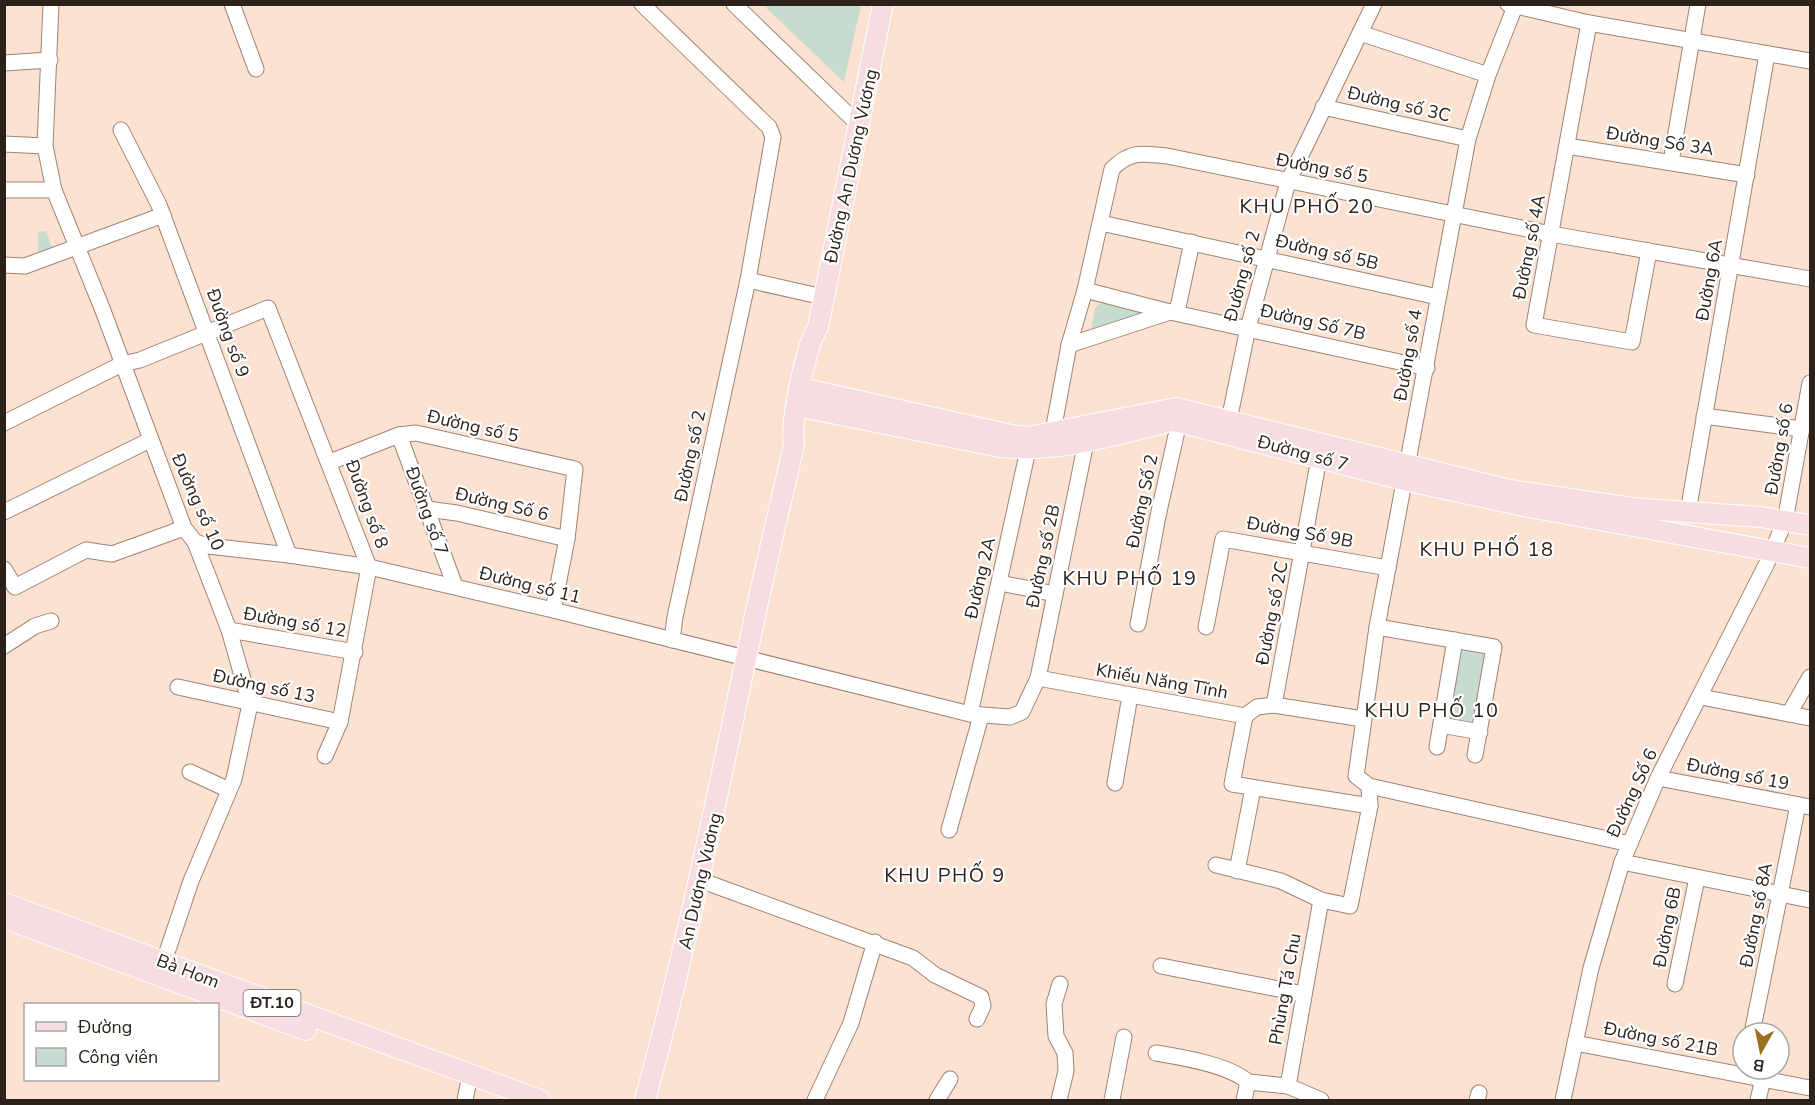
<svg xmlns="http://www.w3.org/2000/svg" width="1815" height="1105" viewBox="0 0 1815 1105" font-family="'Nunito Sans',sans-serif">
<rect width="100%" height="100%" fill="#fde2d1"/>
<g fill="#c6dcce">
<path d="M 763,5 L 861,5 L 844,82 Z"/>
<path d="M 46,231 L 54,253 L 38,259 L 38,232 Z"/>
<path d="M 1101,303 L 1152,314 L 1091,331 L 1095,308 Z"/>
<path d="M 1459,648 L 1487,653 L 1475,725 L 1447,720 Z"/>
</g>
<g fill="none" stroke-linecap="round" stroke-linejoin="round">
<g stroke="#9d8475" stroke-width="17">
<g id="minor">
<path d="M 51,4 L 45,146 L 54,190 L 102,308 L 184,528 L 195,542 L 229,630 L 250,704 L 234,779 L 191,881 L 161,970"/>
<path d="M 232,4 L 256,69"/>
<path d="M 642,4 L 769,127 L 773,137 L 748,280 L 675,617 L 672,640"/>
<path d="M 734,4 L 860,126"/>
<path d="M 1508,4 L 1589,23 L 1810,61"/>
<path d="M 1516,4 L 1488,75 L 1468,139 L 1377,627 L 1356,776 L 1369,786 L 1630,844"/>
<path d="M 1589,23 L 1534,325 L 1632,342 L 1649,251"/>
<path d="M 1360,33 L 1488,75"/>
<path d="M 4,63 L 50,60"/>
<path d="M 1323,107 L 1468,139"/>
<path d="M 121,130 L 159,205 L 289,555"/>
<path d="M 4,144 L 45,146"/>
<path d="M 1567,146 L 1747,175"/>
<path d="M 1671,162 L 1698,4"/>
<path d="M 4,190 L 54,190"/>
<path d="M 1101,223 L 1438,297"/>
<path d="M 4,265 L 25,266 L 163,215"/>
<path d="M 748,280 L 823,297"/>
<path d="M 1085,290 L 1170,312 L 1427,368"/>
<path d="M 1177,312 L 1192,242"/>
<path d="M 1069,345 L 1170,312"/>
<path d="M 1704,416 L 1802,429"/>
<path d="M 4,423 L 122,364 L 140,360 L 268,308 L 369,567 L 340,722 L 325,756"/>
<path d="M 1227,430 L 1248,328 L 1288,182 L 1374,4"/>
<path d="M 399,435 L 455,586"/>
<path d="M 1051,442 L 1069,345 L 1085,290 L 1112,169 C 1130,151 1142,153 1167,156 L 1551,234 L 1810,279"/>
<path d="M 330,462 L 399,435 L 416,433 L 575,469 L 567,539 L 553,610"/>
<path d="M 427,509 L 457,513 L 567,539"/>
<path d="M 4,512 L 150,440"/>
<path d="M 1688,512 L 1767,54"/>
<path d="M 195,542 L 208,546 L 289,555 L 369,567 L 553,610 L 970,714 L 1010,717 L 1022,712 L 1038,678 L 1086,442"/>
<path d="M 4,569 L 15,587 L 86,550 L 112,554 L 184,528"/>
<path d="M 1000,583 L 1055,594"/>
<path d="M 1138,624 L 1158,516 L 1179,422"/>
<path d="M 1206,627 L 1223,539 L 1388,568"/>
<path d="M 1377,627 L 1494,647 L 1475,755"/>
<path d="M 229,630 L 355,652"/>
<path d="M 4,646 L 35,626 L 51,621"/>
<path d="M 1038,678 L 1245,716 L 1257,707 L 1274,705 L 1363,719"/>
<path d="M 178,687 L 340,722"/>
<path d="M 1701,697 L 1810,718"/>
<path d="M 1274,705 L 1319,458"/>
<path d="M 970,714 L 1028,450"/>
<path d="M 1789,714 L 1810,677"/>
<path d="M 1245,716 L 1232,784 L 1370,806"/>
<path d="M 1441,725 L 1480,732"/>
<path d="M 1437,747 L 1455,640"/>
<path d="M 190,772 L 229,790"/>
<path d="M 1658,778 L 1810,807"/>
<path d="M 1115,783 L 1130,696"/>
<path d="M 949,830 L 981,716"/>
<path d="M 1622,862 L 1810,900"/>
<path d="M 1216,865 L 1281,881 L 1321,900"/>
<path d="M 1237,871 L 1253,788"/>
<path d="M 700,880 L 913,958 L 935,975 L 981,997 L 983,1006 L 977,1019"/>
<path d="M 1161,966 L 1304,994"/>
<path d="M 1675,984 L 1697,878"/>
<path d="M 1752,1033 L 1798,805"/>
<path d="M 1575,1043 L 1810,1088"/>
<path d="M 1156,1053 C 1181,1057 1230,1065 1248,1082"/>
<path d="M 465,1100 L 470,1075"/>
<path d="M 815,1100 L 851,1023 L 875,942"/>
<path d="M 937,1100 L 950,1079"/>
<path d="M 1059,1100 L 1066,1071 L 1065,1053 L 1056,1036 L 1054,1004 L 1060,984"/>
<path d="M 1112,1100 L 1124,1037"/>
<path d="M 1244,1100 L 1248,1082 L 1288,1086"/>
<path d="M 1321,1100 L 1288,1086 L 1321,900 L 1350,906 L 1370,806 L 1369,786"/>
<path d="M 1477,1100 L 1479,1093"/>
<path d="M 1563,1100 L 1591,968 L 1622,862 L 1658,778 L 1767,563 L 1785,521 L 1810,383"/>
<path d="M 1758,1100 L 1763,1079"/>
</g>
</g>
<g stroke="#fff" stroke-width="22">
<g id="major">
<path d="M 810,390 L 1011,435 L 1028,437 L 1176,408 L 1510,490 L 1632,508 L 1760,517 L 1810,525"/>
<path d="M 797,406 L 1000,447 C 1059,453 1114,435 1171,421 L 1179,422 L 1404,480 L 1524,506 L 1810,558"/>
<path d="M 4,903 L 540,1100"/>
<path d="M 4,918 L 306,1030"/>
<path d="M 645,1100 C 687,947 718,791 751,635 C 764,571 780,508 794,444 C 790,423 806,345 818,327 L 883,4"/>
</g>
</g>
<use href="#minor" stroke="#fff" stroke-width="15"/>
<use href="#major" stroke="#f7dce2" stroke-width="20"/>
</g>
<g text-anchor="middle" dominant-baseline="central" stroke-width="4.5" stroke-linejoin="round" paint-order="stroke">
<rect fill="#fff" stroke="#6b6460" stroke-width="1.5" x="243.5" y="990" width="57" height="26" rx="4.5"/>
<g font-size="16" font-weight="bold" fill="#2b221c">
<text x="272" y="1003">ĐT.10</text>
</g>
<g font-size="18" fill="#2b221c" stroke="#fff">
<text transform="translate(1399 104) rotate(13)">Đường số 3C</text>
<text transform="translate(1660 141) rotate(9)">Đường Số 3A</text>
<text transform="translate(851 166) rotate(-78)">Đường An Dương Vương</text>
<text transform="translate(1322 168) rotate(11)">Đường số 5</text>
<text transform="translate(1529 247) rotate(-79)">Đường số 4A</text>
<text transform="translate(1327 252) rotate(13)">Đường số 5B</text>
<text transform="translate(1242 276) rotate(-75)">Đường số 2</text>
<text transform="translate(1709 280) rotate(-80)">Đường 6A</text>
<text transform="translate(1313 322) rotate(13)">Đường Số 7B</text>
<text transform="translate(228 333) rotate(70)">Đường số 9</text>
<text transform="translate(1408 355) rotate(-80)">Đường số 4</text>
<text transform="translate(473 426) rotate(13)">Đường số 5</text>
<text transform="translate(1779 449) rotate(-80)">Đường số 6</text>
<text transform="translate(1303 453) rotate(15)">Đường số 7</text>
<text transform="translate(690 456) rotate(-78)">Đường số 2</text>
<text transform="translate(1142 501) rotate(-78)">Đường Số 2</text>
<text transform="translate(198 502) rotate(66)">Đường số 10</text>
<text transform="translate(367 504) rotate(70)">Đường số 8</text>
<text transform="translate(502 504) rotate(13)">Đường Số 6</text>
<text transform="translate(427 511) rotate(70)">Đường số 7</text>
<text transform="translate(1300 532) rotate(10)">Đường Số 9B</text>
<text transform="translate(1043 556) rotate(-78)">Đường số 2B</text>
<text transform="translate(980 578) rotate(-77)">Đường 2A</text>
<text transform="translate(530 585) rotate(14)">Đường số 11</text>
<text transform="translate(1272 613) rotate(-79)">Đường số 2C</text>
<text transform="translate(295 622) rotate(10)">Đường số 12</text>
<text transform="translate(1162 681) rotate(10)">Khiếu Năng Tĩnh</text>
<text transform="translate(264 686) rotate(12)">Đường số 13</text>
<text transform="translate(1738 774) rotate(11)">Đường số 19</text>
<text transform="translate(1632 793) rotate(-65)">Đường Số 6</text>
<text transform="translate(700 881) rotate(-77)">An Dương Vương</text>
<text transform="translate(1756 915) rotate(-79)">Đường số 8A</text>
<text transform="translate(1667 927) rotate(-79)">Đường 6B</text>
<text transform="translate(188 971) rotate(21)">Bà Hom</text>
<text transform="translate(1285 989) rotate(-80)">Phùng Tá Chu</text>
<text transform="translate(1661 1039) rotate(11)">Đường số 21B</text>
</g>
<g font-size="20" letter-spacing="1.5" fill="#2b221c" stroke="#fff">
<text x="1307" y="206">KHU PHỐ 20</text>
<text x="1487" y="549">KHU PHỐ 18</text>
<text x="1130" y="578">KHU PHỐ 19</text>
<text x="1432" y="710">KHU PHỐ 10</text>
<text x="945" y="875">KHU PHỐ 9</text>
</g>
</g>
<rect width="1815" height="1105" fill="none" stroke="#2b221c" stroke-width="12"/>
<rect x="24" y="1003" width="195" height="78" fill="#ffffff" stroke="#aaa7a4" stroke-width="1.5"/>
<rect x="36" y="1022" width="30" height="9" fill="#f7dce2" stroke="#aaa7a4" stroke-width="1.5"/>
<text x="78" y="1033" font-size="18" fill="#2b221c">Đường</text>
<rect x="36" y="1048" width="30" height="18" fill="#c6dcce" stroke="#aaa7a4" stroke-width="1.5"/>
<text x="78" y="1063" font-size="18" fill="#2b221c">Công viên</text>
<g transform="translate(1761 1051) rotate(189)"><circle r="28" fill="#ffffff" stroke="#aaa7a4" stroke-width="1.5"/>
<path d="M0-4.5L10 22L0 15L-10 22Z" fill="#9c7020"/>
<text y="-9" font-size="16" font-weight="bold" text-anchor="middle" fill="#2b221c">B</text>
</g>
</svg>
